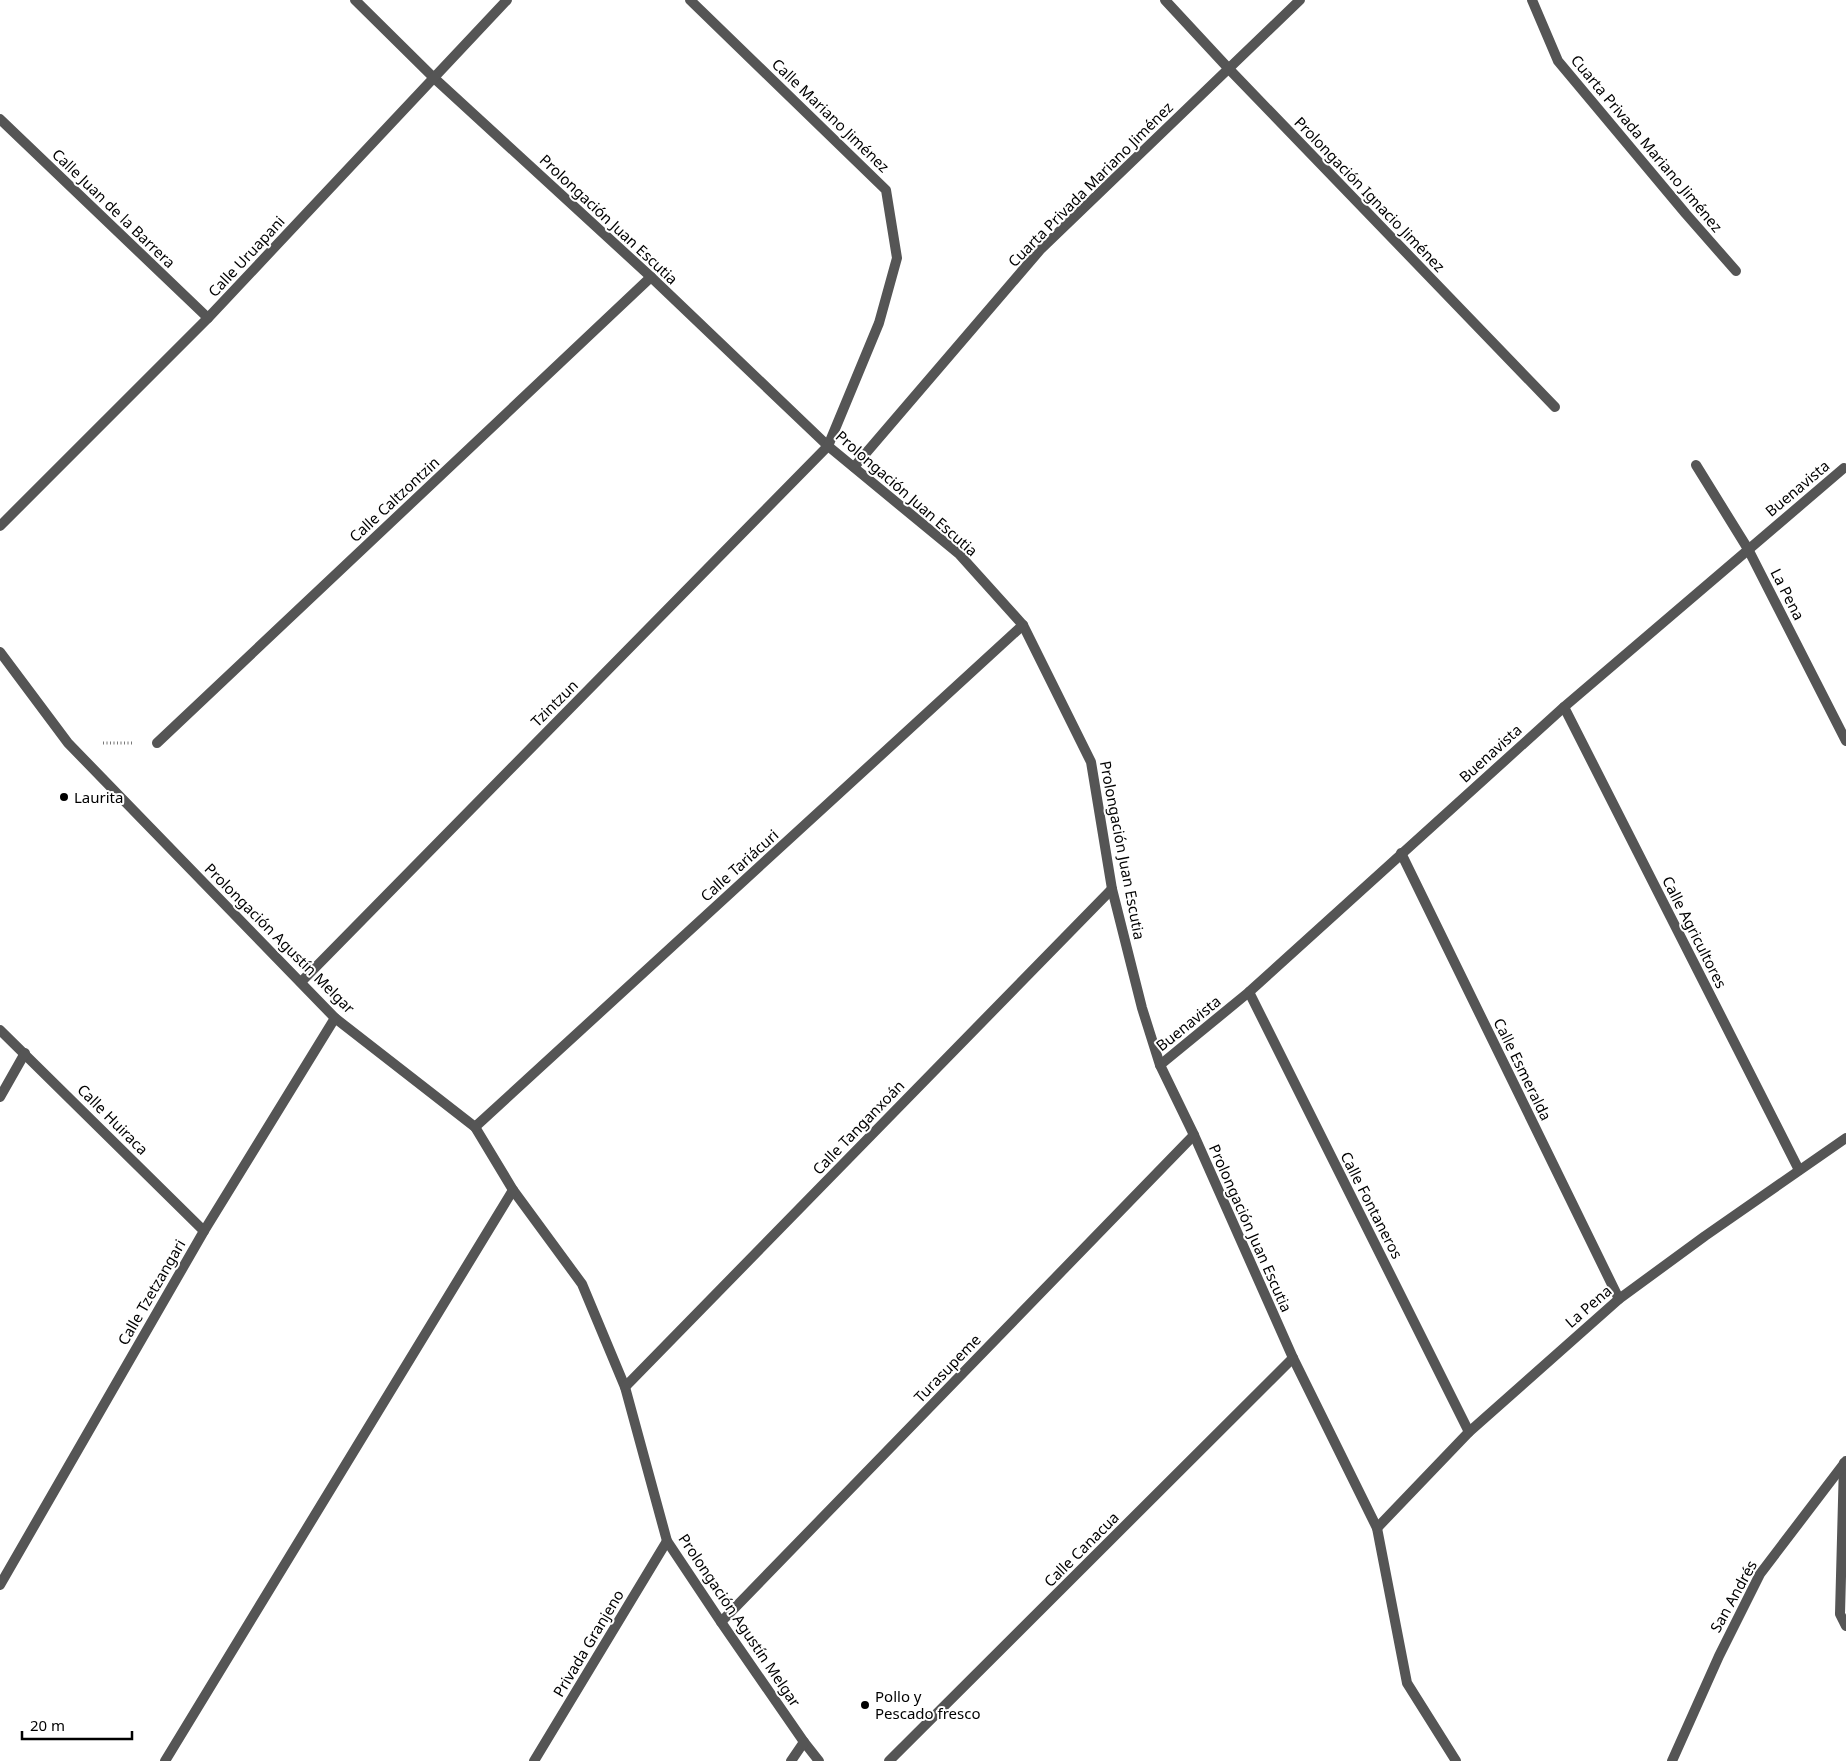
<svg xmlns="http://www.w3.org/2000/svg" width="1846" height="1761" viewBox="0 0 1846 1761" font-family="'Noto Sans',sans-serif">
<rect width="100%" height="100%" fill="#fff"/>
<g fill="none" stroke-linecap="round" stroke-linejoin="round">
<path stroke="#777" stroke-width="3" stroke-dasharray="1 2.5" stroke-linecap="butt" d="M 103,743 L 134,743"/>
<g stroke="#555" stroke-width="10">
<path d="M 355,0 L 433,77 L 651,277 L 828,446 L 959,554 L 1023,625 L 1091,762 L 1112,889 L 1142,1008 L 1160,1065 L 1194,1135 L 1293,1358 L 1377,1528 L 1407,1683 L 1456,1761"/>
<path d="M 1165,0 L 1229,69 L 1555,407"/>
<path d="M 1532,0 L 1558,61 L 1686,214 L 1736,271"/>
<path d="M 0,119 L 208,318"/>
<path d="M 1696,465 L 1748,549 L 1846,741"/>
<path d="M 854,467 L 1040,250 L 1300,0"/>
<path d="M 0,526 L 208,318 L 507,0"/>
<path d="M 0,652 L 68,743 L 335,1018 L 475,1127 L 513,1190 L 582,1284 L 625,1387 L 667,1541 L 721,1622 L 804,1742 L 819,1761"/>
<path d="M 1564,707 L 1799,1170"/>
<path d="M 157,743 L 651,277"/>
<path d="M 1401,853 L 1619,1299"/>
<path d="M 301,982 L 828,446 L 879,323 L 897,258 L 886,190 L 690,0"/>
<path d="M 1249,992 L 1469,1432"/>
<path d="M 0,1030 L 204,1231"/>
<path d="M 1160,1065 L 1249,992 L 1564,707 L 1844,468"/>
<path d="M 0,1097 L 25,1053"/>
<path d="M 475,1127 L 1023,625"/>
<path d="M 625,1387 L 1112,889"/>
<path d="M 1844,1463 L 1840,1614 L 1846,1626"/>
<path d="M 1377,1528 L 1469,1432 L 1619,1299 L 1705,1236 L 1846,1138"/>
<path d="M 0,1585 L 204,1231 L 335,1018"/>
<path d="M 721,1622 L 1194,1135"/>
<path d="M 165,1761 L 513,1190"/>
<path d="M 534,1761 L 667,1541"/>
<path d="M 791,1761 L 804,1742"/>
<path d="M 889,1761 L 1293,1358"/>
<path d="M 1672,1761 L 1719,1656 L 1760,1574 L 1846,1461"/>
</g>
</g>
<g fill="#000" stroke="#fff" stroke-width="2">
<circle cx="64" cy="797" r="5"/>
<circle cx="865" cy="1705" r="5"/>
</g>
<g text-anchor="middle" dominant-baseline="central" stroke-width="4" stroke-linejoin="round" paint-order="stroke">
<g font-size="15" fill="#000" stroke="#fff">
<text transform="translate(831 115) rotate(44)">Calle Mariano Jiménez</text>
<text transform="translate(1647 143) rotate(50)">Cuarta Privada Mariano Jiménez</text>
<text transform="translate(1090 184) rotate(-45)">Cuarta Privada Mariano Jiménez</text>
<text transform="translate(1370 194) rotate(46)">Prolongación Ignacio Jiménez</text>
<text transform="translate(114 208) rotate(44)">Calle Juan de la Barrera</text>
<text transform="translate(609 219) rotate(43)">Prolongación Juan Escutia</text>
<text transform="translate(246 256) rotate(-47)">Calle Uruapani</text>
<text transform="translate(1797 488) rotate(-40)">Buenavista</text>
<text transform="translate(907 493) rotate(41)">Prolongación Juan Escutia</text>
<text transform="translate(394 499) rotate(-43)">Calle Caltzontzin</text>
<text transform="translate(1788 594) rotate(63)">La Pena</text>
<text transform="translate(554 703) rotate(-45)">Tzintzun</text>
<text transform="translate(1490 753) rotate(-42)">Buenavista</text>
<text transform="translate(1123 850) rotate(79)">Prolongación Juan Escutia</text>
<text transform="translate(739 865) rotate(-42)">Calle Tariácuri</text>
<text transform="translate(1695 932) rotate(63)">Calle Agricultores</text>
<text transform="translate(280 938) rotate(45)">Prolongación Agustín Melgar</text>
<text transform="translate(1188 1023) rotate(-39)">Buenavista</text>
<text transform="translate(1523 1069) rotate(64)">Calle Esmeralda</text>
<text transform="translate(113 1119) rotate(45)">Calle Huiraca</text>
<text transform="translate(858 1127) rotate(-46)">Calle Tanganxoán</text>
<text transform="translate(1372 1205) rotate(63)">Calle Fontaneros</text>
<text transform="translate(1251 1228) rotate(66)">Prolongación Juan Escutia</text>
<text transform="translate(151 1292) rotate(-60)">Calle Tzetzangari</text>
<text transform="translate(1588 1306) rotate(-41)">La Pena</text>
<text transform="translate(947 1368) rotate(-46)">Turasupeme</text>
<text transform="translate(1081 1549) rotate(-45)">Calle Canacua</text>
<text transform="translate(1733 1596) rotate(-61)">San Andrés</text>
<text transform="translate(740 1620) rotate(56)">Prolongación Agustín Melgar</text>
<text transform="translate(588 1643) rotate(-59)">Privada Granjeno</text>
</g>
<g font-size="15" fill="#000" stroke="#fff" text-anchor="start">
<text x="74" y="797">Laurita</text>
<text x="875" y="1696">Pollo y<tspan x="875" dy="17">Pescado fresco</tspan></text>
</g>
</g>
<path d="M22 1731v8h110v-8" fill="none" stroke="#000000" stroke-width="2.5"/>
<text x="30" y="1731" font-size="15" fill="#000000" stroke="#ffffff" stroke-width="4" paint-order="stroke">20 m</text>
</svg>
